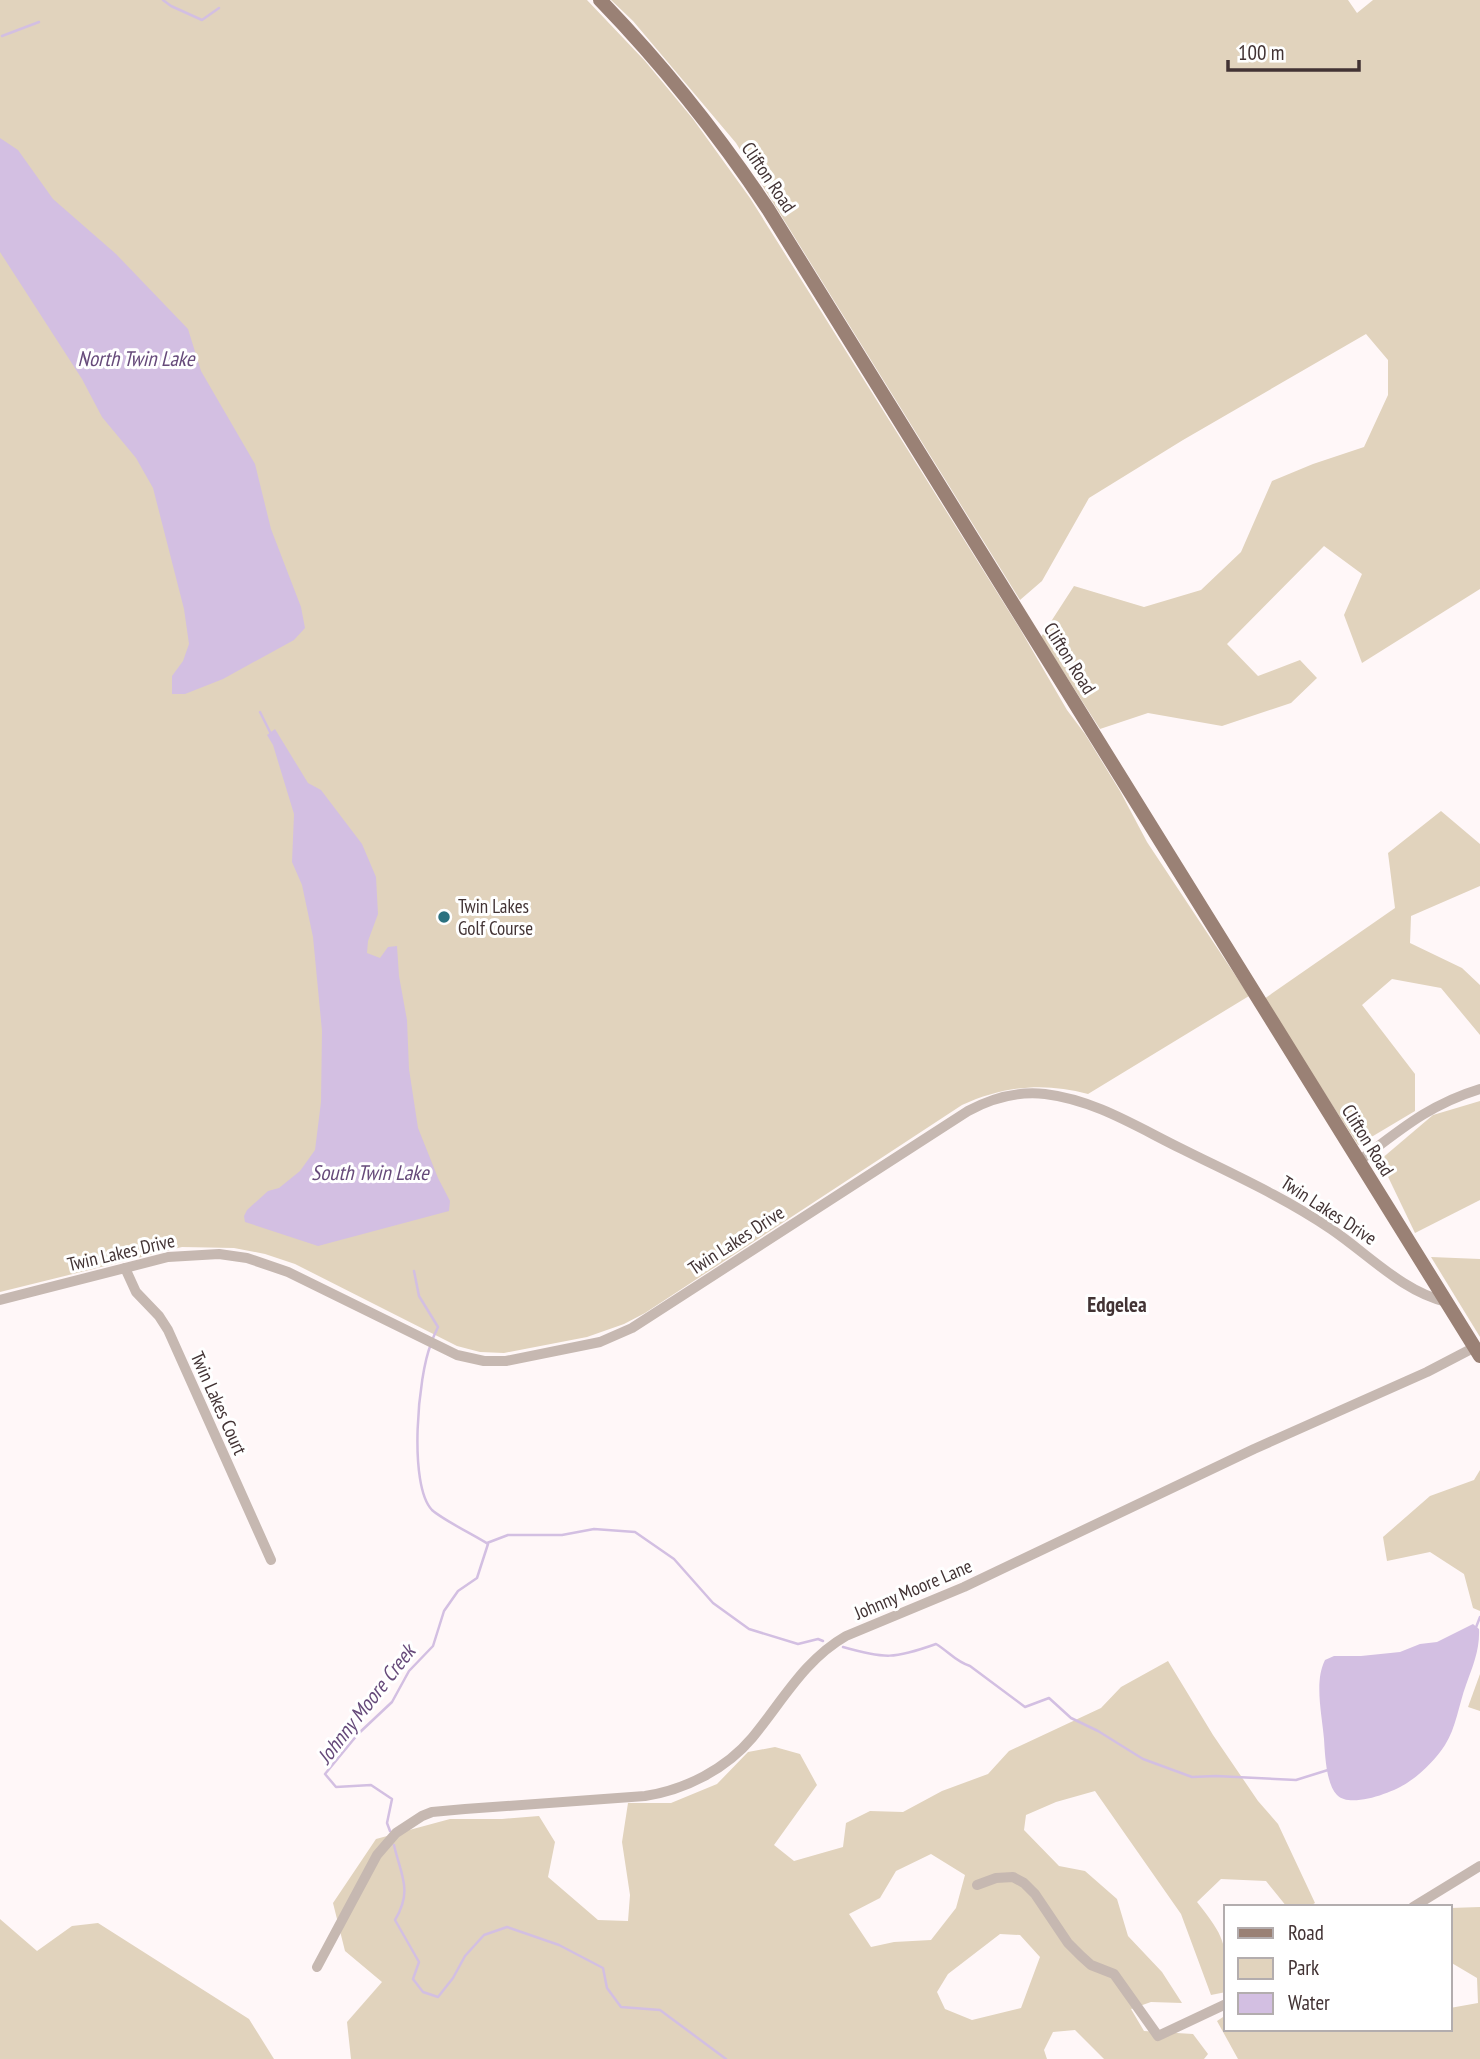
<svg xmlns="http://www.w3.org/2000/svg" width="1480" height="2059" viewBox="0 0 1480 2059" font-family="'PT Sans Narrow',sans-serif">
<rect width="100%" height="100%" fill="#fff7f8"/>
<g fill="#e1d3bd" fill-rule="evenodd">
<path d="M 0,0 L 587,0 L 645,61 L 693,119 L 750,198 L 1020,629 L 1067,710 L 1085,734 L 1120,791 L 1147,842 L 1249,996 L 1088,1094 C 1044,1082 1004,1086 962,1105 L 645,1313 L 624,1324 L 587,1337 L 504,1353 L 480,1352 L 457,1346 L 295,1264 L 265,1254 L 234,1248 L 182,1247 L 0,1292 Z"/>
<path d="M 611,0 L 1348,0 L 1357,13 L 1373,0 L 1480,0 L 1480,589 L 1362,663 L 1344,615 L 1362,574 L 1324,546 L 1227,644 L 1258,676 L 1300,660 L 1317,678 L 1291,703 L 1222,726 L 1148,713 L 1100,729 L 1041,637 L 1074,586 L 1144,607 L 1201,590 L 1241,552 L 1272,481 L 1313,464 L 1364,447 L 1388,395 L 1388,360 L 1366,334 L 1183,440 L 1089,498 L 1042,581 L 1020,600 L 736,143 L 633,21 Z"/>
<path d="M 1441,811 L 1480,844 L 1480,886 L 1411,916 L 1410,943 L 1462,968 L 1480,985 L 1480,1035 L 1441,988 L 1392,979 L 1362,1005 L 1415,1074 L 1415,1111 L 1358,1145 L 1264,999 L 1395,908 L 1388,853 Z"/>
<path d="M 1480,1101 L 1480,1200 L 1415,1233 L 1380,1160 L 1433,1115 Z"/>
<path d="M 1431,1257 L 1480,1259 L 1480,1337 Z"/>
<path d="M 1480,1470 L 1480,1611 L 1473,1608 L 1464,1574 L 1430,1552 L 1387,1561 L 1383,1537 L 1430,1496 L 1474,1480 Z"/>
<path d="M 1168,1661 L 1213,1735 L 1258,1801 L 1278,1824 L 1315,1903 L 1308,1907 L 1287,1907 L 1266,1881 L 1221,1879 L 1197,1902 C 1227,1940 1226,1943 1226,1992 L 1211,1995 L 1181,1914 L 1095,1791 L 1056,1802 L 1026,1815 L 1024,1830 L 1059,1866 L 1085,1871 L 1117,1899 L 1128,1936 L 1162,1972 L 1182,2003 L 1151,2002 L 1131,2009 L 1144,2031 L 1193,2034 L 1208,2054 L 1204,2059 L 1104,2059 L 1075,2030 L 1053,2032 L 1044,2050 L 1047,2059 L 351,2059 L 347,2022 L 382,1982 L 345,1951 L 333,1903 L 376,1839 L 450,1819 L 502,1819 L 539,1816 L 555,1842 L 548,1877 L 598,1920 L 628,1921 L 630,1895 L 622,1842 L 628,1803 L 671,1803 L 717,1784 L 748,1752 L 775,1747 L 800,1754 L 817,1785 L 774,1845 L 794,1861 L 843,1847 L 846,1823 L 870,1811 L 903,1812 L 942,1791 L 988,1774 L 1009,1751 L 1101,1708 L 1121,1687 ZM 931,1854 L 965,1875 L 956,1908 L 931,1940 L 894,1942 L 871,1947 L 849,1914 L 880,1898 L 896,1871 ZM 1000,1934 L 1020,1935 L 1040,1957 L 1021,2008 L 972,2020 L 945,2009 L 937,1992 L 948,1974 Z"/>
<path d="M 1480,1674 L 1480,1711 L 1468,1707 Z"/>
<path d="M 1480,1907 L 1480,2059 L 1238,2059 L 1217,2021 L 1226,2015 L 1226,2029 L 1450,2029 L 1450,2008 L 1478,2003 L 1477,1978 L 1450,1962 L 1450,1908 Z"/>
<path d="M 0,1919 L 37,1951 L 72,1926 L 98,1923 L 249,2019 L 274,2059 L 0,2059 Z"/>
</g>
<g fill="#d3bfe2">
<path d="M 0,138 L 18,150 L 53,199 L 116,254 L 188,329 L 201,371 L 255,464 L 271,529 L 301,607 L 305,628 L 294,640 L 223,679 L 185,694 L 172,694 L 172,676 L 183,661 L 189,644 L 184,609 L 153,488 L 136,458 L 102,417 L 82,379 L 0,252 Z"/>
<path d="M 275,729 L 308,783 L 321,790 L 362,844 L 376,877 L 378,914 L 368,941 L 367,953 L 380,958 L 388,947 L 397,946 L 399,976 L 407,1020 L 409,1069 L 418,1128 L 438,1178 L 450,1201 L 449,1211 L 318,1246 L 245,1222 L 244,1216 L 247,1210 L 268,1191 L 279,1188 L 300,1171 L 315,1150 L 321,1102 L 322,1031 L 313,937 L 302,885 L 292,862 L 294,814 L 273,745 L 267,735 Z"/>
<path d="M 1473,1624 L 1479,1629 C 1480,1649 1473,1666 1466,1685 C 1459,1704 1456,1728 1445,1745 C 1436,1759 1421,1774 1407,1783 C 1394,1792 1350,1809 1337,1795 C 1326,1784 1325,1754 1324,1739 C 1322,1714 1314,1682 1325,1660 L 1334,1656 L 1361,1656 L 1400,1652 L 1420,1644 L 1437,1642 Z"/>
</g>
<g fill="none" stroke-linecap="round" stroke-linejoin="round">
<g stroke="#d3bfe2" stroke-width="2.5">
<path d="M 163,0 L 171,6 L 202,20 L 219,8"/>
<path d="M 2,36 L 39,22"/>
<path d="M 260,712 L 271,734"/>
<path d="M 414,1271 L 419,1296 L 438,1327 L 433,1338"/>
<path d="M 487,1543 L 508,1535 L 562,1535 L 594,1529 L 635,1532 L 674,1559 L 713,1603 L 749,1629 L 798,1644 L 818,1639 L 823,1641"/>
<path d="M 1475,1630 L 1480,1617"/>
<path d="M 843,1647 C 885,1659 894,1659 936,1644 C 948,1651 956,1662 970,1666 L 1025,1707 L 1049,1698 L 1071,1718 L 1098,1731 L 1143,1759 L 1192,1777 L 1216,1776 L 1296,1780 L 1328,1770"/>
<path d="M 390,1831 L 387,1823 L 392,1799 L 371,1785 L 336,1787 L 325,1774 L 358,1734 L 392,1702 L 409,1671 L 433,1646 L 444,1611 L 458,1591 L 477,1578 L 488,1544 C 474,1535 443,1520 432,1510 C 408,1485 418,1375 431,1344"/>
<path d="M 394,1845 C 401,1876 413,1890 395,1920 L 419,1962 L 413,1979 L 423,1992 L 438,1997 L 453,1978 L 465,1956 L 484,1935 L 507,1927 L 559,1945 L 603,1968 L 607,1988 L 621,2007 L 660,2010 L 726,2059"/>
</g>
<g stroke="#c6b8b1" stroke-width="10">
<path d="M 1359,1161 C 1400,1130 1430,1104 1480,1089"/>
<path d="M 125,1268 L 136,1292 L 159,1316 L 168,1330 L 271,1560"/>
<path d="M 0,1300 L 168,1257 L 219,1254 L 247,1258 L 288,1272 L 457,1355 L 484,1361 L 506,1361 L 600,1342 L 632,1328 L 968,1111 C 992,1098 1017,1091 1045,1094 C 1095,1100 1137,1127 1182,1149 C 1232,1174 1284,1197 1331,1229 C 1368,1254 1403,1292 1447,1302"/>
<path d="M 977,1885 L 996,1878 L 1013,1877 L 1024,1883 L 1035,1894 L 1068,1943 L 1081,1956 L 1091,1965 L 1114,1974 L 1158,2036 L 1226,2004"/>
<path d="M 1413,1907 L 1480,1866"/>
<path d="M 317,1967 L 377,1855 L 396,1833 L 422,1816 L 432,1812 L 465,1809 L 645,1796 C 685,1790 726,1769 752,1738 C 782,1702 804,1660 846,1636 L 964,1587 L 1254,1449 L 1427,1372 L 1475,1347"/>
</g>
<path stroke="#9a8175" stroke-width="14" d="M 600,0 C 663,65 718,134 768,209 L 1480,1356"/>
</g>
<circle fill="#2b717f" stroke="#fff" stroke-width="2.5" cx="444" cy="917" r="7"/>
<g text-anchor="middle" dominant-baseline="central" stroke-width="6" stroke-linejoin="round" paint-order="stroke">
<g font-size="19" fill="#423334" stroke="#fff">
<text transform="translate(769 177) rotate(56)">Clifton Road</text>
<text transform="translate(1070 658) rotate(58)">Clifton Road</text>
<text transform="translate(1368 1140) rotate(58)">Clifton Road</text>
<text transform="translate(1329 1210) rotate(33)">Twin Lakes Drive</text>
<text transform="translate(736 1240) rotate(-33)">Twin Lakes Drive</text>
<text transform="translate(121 1252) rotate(-13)">Twin Lakes Drive</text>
<text transform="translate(219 1403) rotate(66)">Twin Lakes Court</text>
<text transform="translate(913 1589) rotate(-23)">Johnny Moore Lane</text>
</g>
<g font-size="19" fill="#423334" stroke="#fff" text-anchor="start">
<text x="458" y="906">Twin Lakes<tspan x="458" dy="22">Golf Course</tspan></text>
</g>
<g font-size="21" font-style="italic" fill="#664a7a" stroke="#fff">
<text x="136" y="358">North Twin Lake</text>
<text x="370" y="1172">South Twin Lake</text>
<text transform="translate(366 1704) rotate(-52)">Johnny Moore Creek</text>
</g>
<g font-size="21" font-weight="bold" fill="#423334" stroke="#fff">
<text x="1117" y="1304">Edgelea</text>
</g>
</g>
<rect x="1224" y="1905" width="228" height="126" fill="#ffffff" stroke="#b3adae" stroke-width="2"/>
<rect x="1238" y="1928" width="35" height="10" fill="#9a8175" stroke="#b3adae" stroke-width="2"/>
<text x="1288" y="1940" font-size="21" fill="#423334">Road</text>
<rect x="1238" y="1958" width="35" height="21" fill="#e1d3bd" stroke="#b3adae" stroke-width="2"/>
<text x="1288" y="1975" font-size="21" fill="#423334">Park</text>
<rect x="1238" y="1993" width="35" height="21" fill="#d3bfe2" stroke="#b3adae" stroke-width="2"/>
<text x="1288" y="2010" font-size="21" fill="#423334">Water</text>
<path d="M1228 60v10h131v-10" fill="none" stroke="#423334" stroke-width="3.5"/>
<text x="1238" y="60" font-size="21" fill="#423334" stroke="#ffffff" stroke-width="5" paint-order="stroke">100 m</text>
</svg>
